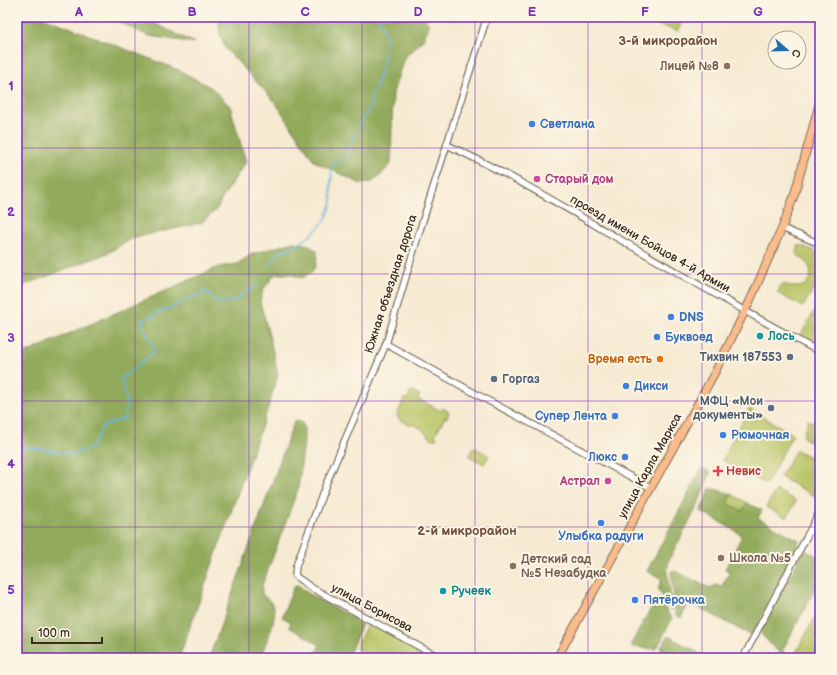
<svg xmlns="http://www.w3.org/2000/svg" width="837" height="675" viewBox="0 0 837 675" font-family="'Balsamiq Sans',sans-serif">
<rect width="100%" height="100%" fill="#fcf5e5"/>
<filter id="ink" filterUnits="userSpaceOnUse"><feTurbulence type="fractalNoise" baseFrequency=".025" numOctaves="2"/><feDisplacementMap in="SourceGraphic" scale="8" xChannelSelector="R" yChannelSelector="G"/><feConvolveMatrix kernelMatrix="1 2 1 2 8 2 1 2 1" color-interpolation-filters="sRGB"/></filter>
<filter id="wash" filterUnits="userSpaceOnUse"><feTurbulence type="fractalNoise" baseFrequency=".012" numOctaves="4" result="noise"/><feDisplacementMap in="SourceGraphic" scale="16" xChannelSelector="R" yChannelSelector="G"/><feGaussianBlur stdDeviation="0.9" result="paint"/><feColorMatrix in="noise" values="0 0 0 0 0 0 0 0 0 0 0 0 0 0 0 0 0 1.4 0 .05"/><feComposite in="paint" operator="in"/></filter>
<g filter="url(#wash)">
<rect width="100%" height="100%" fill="#f6ead2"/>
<g fill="#b8c567" stroke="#7a7842">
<path d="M 659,17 L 683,17 L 679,31 L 657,25 Z"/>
<path d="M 799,245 L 820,253 L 820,278 L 803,307 L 777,293 L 782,284 C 787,285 792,287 797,287 C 809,287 814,274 808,264 C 805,260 800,257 796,254 Z"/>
<path d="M 815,310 L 820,313 L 820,349 L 799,338 Z"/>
<path d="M 412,391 L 420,395 L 418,399 L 441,411 L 443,408 L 449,412 L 447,418 L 445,417 L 435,435 L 437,437 L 436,439 C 428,439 429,436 425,432 C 422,428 416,426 412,424 L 409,425 L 398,418 L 397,415 L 404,399 L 407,399 Z"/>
<path d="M 749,409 L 793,434 L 766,484 L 722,460 Z"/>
<path d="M 808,420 L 820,427 L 820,448 L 803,437 Z"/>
<path d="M 474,447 L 489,456 L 484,464 L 469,456 Z"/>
<path d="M 796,450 L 820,462 L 820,499 L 780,477 Z"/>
<path d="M 776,490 L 796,501 L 787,518 L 766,507 Z"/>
<path d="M 732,494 L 747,503 L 742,512 L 727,503 Z"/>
<path d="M 820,608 L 820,658 L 798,658 L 794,656 Z"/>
<path d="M 368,623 L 371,623 L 435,658 L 373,658 L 356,648 L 366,626 Z"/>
</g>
<g fill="#92aa5c" stroke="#666a3d">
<path d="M 17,17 L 43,17 L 179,70 L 212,88 L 230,106 L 246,162 L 229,187 L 216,210 L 201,223 L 132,238 L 108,253 L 17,288 Z"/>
<path d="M 108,17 L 141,17 L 195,43 L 149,36 Z"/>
<path d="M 222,17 L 425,17 L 429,26 L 423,40 L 404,58 L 393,93 L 391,164 L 381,175 L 372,182 L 361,184 L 314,161 L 275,102 L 225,48 L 220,35 L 219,23 Z"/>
<path d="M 294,242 L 309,245 L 317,251 C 317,266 316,271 302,278 L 290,274 L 275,274 L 263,290 L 260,302 L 269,334 L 278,375 L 267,411 L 179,658 L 17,658 L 17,357 L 218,267 L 237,264 L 252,254 Z"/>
<path d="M 296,421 L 301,422 L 304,426 L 304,442 L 298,489 L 262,586 L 262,594 C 266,598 271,601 273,606 C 279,617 264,646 260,658 L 209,658 L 294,422 Z"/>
<path d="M 702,468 L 709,471 L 710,474 L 696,509 L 669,560 L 667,571 L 673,610 L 672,611 L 658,589 L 662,579 L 647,571 Z"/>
<path d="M 710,488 L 732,494 L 727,503 L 742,511 L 747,503 L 762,510 L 758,518 L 799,540 L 798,548 L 752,636 L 689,602 L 681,618 L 676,615 L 671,571 L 675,571 L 710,588 L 716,585 L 721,587 L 730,572 L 725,569 L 741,538 L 741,536 L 739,533 L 702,512 L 701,510 Z"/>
<path d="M 804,550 L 820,557 L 820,580 L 782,651 L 788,655 L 785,658 L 782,656 L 762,635 L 761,631 Z"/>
<path d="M 296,585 L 298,585 L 312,596 L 348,615 L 364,620 L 347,658 L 313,658 L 320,645 L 289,627 L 291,622 L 282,617 L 294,586 Z"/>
<path d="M 657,599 L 660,600 L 672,619 L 657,648 L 655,649 L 633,647 L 631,644 L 655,601 Z"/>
<path d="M 667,637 L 670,637 L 708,658 L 680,658 L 664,650 L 662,653 L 661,648 Z"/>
</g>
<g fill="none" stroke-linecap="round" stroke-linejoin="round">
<g stroke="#64b7df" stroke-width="1.5">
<path d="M 268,265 L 281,251 L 299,244 L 311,235 L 325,221 L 332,203 L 331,188 L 332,166 L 344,159 L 362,120 L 371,105 L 371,98 L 383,65 L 386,46 L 386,36 L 380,20 L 377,17"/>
<path d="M 17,450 L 29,447 L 72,454 L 92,448 L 103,426 L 125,418 L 127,404 L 121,379 L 155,351 L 141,321 L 206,291 L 218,303 L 235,301 L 258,284"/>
</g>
</g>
</g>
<g filter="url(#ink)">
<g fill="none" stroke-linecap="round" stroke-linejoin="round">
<g stroke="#7c6d5d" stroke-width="8">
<g id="minor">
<path d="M 447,145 C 504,171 559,204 614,236 C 682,275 750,315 820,352"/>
<path d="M 782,228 L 820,244"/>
<path d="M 386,344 L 487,400 L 650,487"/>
<path d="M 440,658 L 312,588 L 295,576 L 296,566 L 326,484 L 386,344 L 418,236 L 487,17"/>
<path d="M 743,658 L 820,511"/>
</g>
</g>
<g stroke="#7c6d5d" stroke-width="9">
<path id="major" d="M 557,658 L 714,374 L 750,301 L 782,228 L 794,196 L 820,101"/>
</g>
<use href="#minor" stroke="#fff" stroke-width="5.5"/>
<use href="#major" stroke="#fabc8b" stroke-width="7"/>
</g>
</g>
<path fill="none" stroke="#7b2cbf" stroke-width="1" stroke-opacity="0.55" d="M 135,17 L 135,658M 249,17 L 249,658M 362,17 L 362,658M 475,17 L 475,658M 588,17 L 588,658M 702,17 L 702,658M 17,148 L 820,148M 17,274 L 820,274M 17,401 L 820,401M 17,527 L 820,527"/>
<g fill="#8d6e63" stroke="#fcf5e5" stroke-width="1.5">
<circle cx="727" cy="66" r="4"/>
<circle cx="721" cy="558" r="4"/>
<circle cx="513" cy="566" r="4"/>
</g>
<g fill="#3f7fe0" stroke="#fcf5e5" stroke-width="1.5">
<circle cx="532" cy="124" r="4"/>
<circle cx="671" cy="317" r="4"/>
<circle cx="657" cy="337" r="4"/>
<circle cx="626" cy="386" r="4"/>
<circle cx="615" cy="416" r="4"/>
<circle cx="723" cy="435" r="4"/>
<circle cx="625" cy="457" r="4"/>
<circle cx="601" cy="523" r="4"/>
<circle cx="635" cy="600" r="4"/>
</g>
<g fill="#d1479c" stroke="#fcf5e5" stroke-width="1.5">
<circle cx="537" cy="179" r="4"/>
<circle cx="608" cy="481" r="4"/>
</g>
<g fill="#0f9aa8" stroke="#fcf5e5" stroke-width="1.5">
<circle cx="760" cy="336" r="4"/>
<circle cx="443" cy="591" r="4"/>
</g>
<g fill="#5c6f8a" stroke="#fcf5e5" stroke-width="1.5">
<circle cx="790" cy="357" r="4"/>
<circle cx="494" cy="379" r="4"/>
<circle cx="771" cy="408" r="4"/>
</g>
<circle fill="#e8710a" stroke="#fcf5e5" stroke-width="1.5" cx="660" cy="359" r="4"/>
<path fill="#e0444e" stroke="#fcf5e5" stroke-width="1.5" d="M716 465h4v4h4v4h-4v4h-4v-4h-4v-4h4z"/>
<g text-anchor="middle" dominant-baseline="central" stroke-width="4" stroke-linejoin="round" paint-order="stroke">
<g font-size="12" font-weight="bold" fill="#785e54" stroke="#fcf5e5" text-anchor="start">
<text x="719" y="66" text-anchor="end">Лицей №8</text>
<text x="729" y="558">Школа №5</text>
<text x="521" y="559">Детский сад<tspan x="521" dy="14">№5 Незабудка</tspan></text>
</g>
<g font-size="12" font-weight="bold" fill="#366cbe" stroke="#fcf5e5" text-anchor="start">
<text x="540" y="124">Светлана</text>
<text x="679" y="317">DNS</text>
<text x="665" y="337">Буквоед</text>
<text x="634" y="386">Дикси</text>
<text x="607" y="416" text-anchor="end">Супер Лента</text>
<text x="731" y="435">Рюмочная</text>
<text x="617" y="457" text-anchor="end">Люкс</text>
<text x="601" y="536" text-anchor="middle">Улыбка радуги</text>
<text x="643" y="600">Пятёрочка</text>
</g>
<g font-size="12" font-weight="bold" fill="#b23c85" stroke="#fcf5e5" text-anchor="start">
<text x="545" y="179">Старый дом</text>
<text x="600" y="481" text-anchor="end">Астрал</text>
</g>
<g font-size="12" fill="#3b2a1e" stroke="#fcf5e5">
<text transform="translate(650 244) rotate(30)">проезд имени Бойцов 4-й Армии</text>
<text transform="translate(391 284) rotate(-72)">Южная объездная дорога</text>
<text transform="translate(650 466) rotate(-61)">улица Карла Маркса</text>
<text transform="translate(372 608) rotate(28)">улица Борисова</text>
</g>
<g font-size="12" font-weight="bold" fill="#0d838f" stroke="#fcf5e5" text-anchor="start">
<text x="768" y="336">Лось</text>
<text x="451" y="591">Ручеек</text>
</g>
<g font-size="12" font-weight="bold" fill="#4e5e75" stroke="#fcf5e5" text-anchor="end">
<text x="782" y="357">Тихвин 187553</text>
<text x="502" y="379" text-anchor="start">Горгаз</text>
<text x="763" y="401">МФЦ «Мои<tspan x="763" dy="14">документы»</tspan></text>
</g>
<g font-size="12" font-weight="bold" fill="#c56008" stroke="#fcf5e5" text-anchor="end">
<text x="652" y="359">Время есть</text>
</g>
<g font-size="12" font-weight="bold" fill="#be3a42" stroke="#fcf5e5" text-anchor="start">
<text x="726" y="471">Невис</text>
</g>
<g font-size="13" font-weight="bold" fill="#734e3b" stroke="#fcf5e5">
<text x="668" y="41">3-й микрорайон</text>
<text x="467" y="531">2-й микрорайон</text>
</g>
</g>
<rect width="837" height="675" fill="none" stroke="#fcf5e5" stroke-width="44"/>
<g transform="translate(787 50) rotate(110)"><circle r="19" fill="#fcf5e5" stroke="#afa495"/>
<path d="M0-3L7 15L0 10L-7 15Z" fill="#1f6fb2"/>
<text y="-6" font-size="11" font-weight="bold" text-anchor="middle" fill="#3b2a1e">С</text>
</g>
<path d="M32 637v6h70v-6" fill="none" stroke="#3b2a1e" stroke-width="2"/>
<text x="38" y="637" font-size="12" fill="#3b2a1e" stroke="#fcf5e5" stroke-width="3" paint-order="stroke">100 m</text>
<rect x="22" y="22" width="793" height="631" fill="none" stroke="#7b2cbf" stroke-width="1.5"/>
<g font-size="13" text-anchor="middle" font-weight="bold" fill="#7b2cbf">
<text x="79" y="16">A</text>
<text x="192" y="16">B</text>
<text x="305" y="16">C</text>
<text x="418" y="16">D</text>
<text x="532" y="16">E</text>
<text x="645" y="16">F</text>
<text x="758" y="16">G</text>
<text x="11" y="90">1</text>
<text x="11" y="216">2</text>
<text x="11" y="342">3</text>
<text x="11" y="468">4</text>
<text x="11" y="594">5</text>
</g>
</svg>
